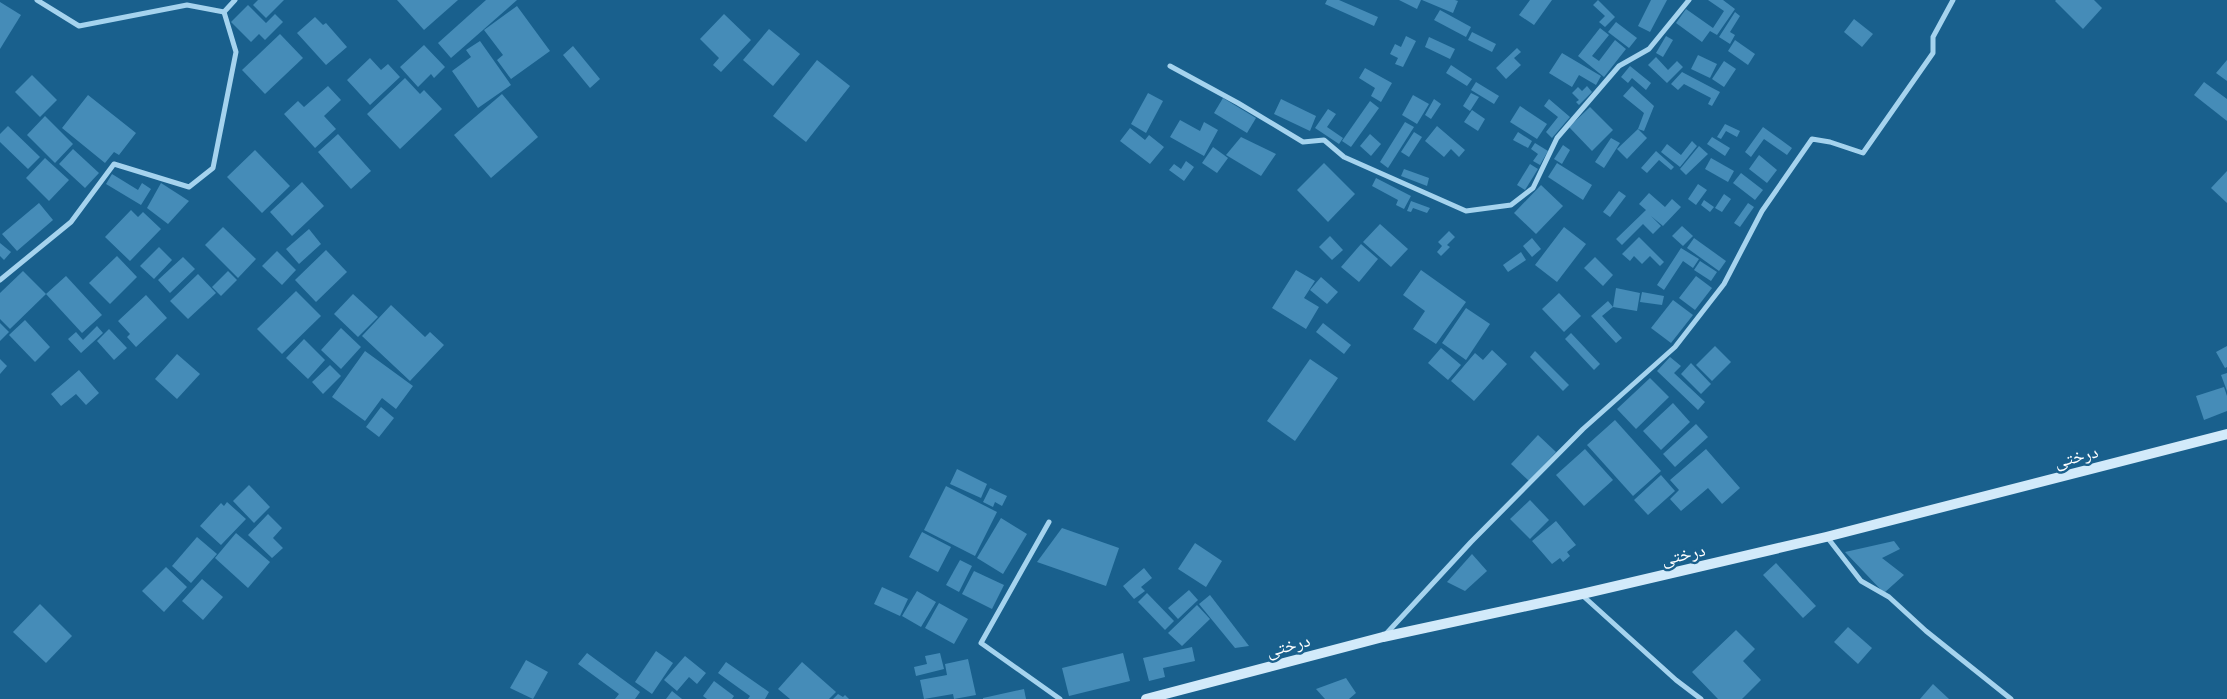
<svg xmlns="http://www.w3.org/2000/svg" width="2227" height="699" viewBox="0 0 2227 699" font-family="'PT Sans Narrow','Noto Naskh Arabic',sans-serif">
<rect width="100%" height="100%" fill="#19608d"/>
<g fill="#458cb8">
<path d="M 258,0 L 284,0 L 266,18 L 253,5 Z"/>
<path d="M 397,0 L 458,0 L 424,30 Z"/>
<path d="M 486,0 L 517,0 L 451,58 L 438,43 Z"/>
<path d="M 1327,0 L 1339,0 L 1378,17 L 1374,26 L 1325,4 Z"/>
<path d="M 1399,0 L 1421,0 L 1417,9 Z"/>
<path d="M 1422,0 L 1455,0 L 1458,1 L 1453,13 Z"/>
<path d="M 1530,0 L 1552,0 L 1534,25 L 1519,15 Z"/>
<path d="M 1598,0 L 1615,17 L 1605,27 L 1599,22 L 1605,16 L 1593,5 Z"/>
<path d="M 1651,0 L 1667,0 L 1650,32 L 1638,26 Z"/>
<path d="M 1708,0 L 1723,0 L 1735,9 L 1717,35 L 1710,31 L 1702,42 L 1676,23 L 1686,9 L 1713,28 L 1724,11 Z"/>
<path d="M 2056,0 L 2094,0 L 2102,8 L 2083,29 L 2055,1 Z"/>
<path d="M 0,2 L 21,15 L 0,49 Z"/>
<path d="M 248,5 L 266,23 L 275,14 L 283,22 L 265,40 L 259,34 L 251,42 L 231,22 Z"/>
<path d="M 517,6 L 550,51 L 511,79 L 497,60 L 503,55 L 484,30 Z"/>
<path d="M 1440,10 L 1471,27 L 1466,37 L 1434,20 Z"/>
<path d="M 1735,12 L 1740,16 L 1730,32 L 1735,35 L 1730,44 L 1719,37 Z"/>
<path d="M 724,14 L 751,40 L 721,72 L 713,65 L 719,58 L 700,39 Z"/>
<path d="M 315,17 L 323,25 L 326,23 L 347,47 L 326,65 L 297,33 Z"/>
<path d="M 1854,19 L 1873,34 L 1862,47 L 1844,32 Z"/>
<path d="M 1616,22 L 1637,38 L 1629,48 L 1608,32 Z"/>
<path d="M 1600,28 L 1609,35 L 1592,56 L 1599,61 L 1615,40 L 1626,49 L 1604,77 L 1578,56 Z"/>
<path d="M 769,29 L 800,54 L 773,86 L 743,60 Z"/>
<path d="M 1472,32 L 1496,44 L 1492,52 L 1468,40 Z"/>
<path d="M 280,34 L 303,58 L 265,94 L 242,70 Z"/>
<path d="M 1406,36 L 1416,41 L 1403,67 L 1395,64 L 1398,58 L 1390,54 L 1395,44 L 1401,47 Z"/>
<path d="M 1666,36 L 1673,40 L 1663,57 L 1656,53 Z"/>
<path d="M 1429,37 L 1455,49 L 1450,59 L 1425,47 Z"/>
<path d="M 1735,40 L 1755,54 L 1748,65 L 1728,51 Z"/>
<path d="M 480,41 L 511,85 L 478,108 L 452,71 L 471,57 L 466,50 Z"/>
<path d="M 424,45 L 445,67 L 434,78 L 431,74 L 418,87 L 400,67 Z"/>
<path d="M 573,46 L 600,79 L 590,88 L 563,55 Z"/>
<path d="M 1517,48 L 1521,52 L 1514,58 L 1521,65 L 1506,79 L 1496,68 Z"/>
<path d="M 1562,53 L 1601,76 L 1596,85 L 1579,75 L 1572,87 L 1549,73 Z"/>
<path d="M 1698,55 L 1717,64 L 1710,78 L 1691,69 Z"/>
<path d="M 1656,57 L 1668,70 L 1677,61 L 1683,67 L 1667,83 L 1648,65 Z"/>
<path d="M 370,58 L 381,70 L 388,64 L 400,77 L 370,105 L 347,80 Z"/>
<path d="M 817,60 L 850,86 L 806,142 L 773,116 Z"/>
<path d="M 2227,60 L 2227,81 L 2216,73 Z"/>
<path d="M 1724,61 L 1736,69 L 1724,87 L 1712,79 Z"/>
<path d="M 1451,65 L 1472,79 L 1467,86 L 1446,73 Z"/>
<path d="M 1630,66 L 1651,83 L 1646,90 L 1632,78 L 1628,83 L 1621,77 Z"/>
<path d="M 1365,68 L 1392,83 L 1381,102 L 1371,96 L 1375,88 L 1359,78 Z"/>
<path d="M 1682,72 L 1720,92 L 1712,106 L 1708,104 L 1711,98 L 1684,84 L 1678,90 L 1671,84 Z"/>
<path d="M 32,75 L 57,100 L 40,117 L 15,92 Z"/>
<path d="M 405,78 L 420,94 L 424,90 L 442,109 L 400,149 L 367,114 Z"/>
<path d="M 1476,82 L 1499,96 L 1494,104 L 1471,90 Z"/>
<path d="M 2204,82 L 2227,99 L 2227,121 L 2194,95 Z"/>
<path d="M 328,86 L 341,100 L 324,116 L 336,129 L 315,148 L 284,114 L 298,101 L 304,107 Z"/>
<path d="M 1587,86 L 1592,92 L 1579,105 L 1576,102 L 1579,100 L 1572,93 L 1578,87 L 1582,91 Z"/>
<path d="M 1632,86 L 1654,106 L 1644,131 L 1638,129 L 1644,113 L 1623,96 Z"/>
<path d="M 1148,93 L 1163,101 L 1146,133 L 1131,124 Z"/>
<path d="M 1471,93 L 1479,97 L 1470,111 L 1463,106 Z"/>
<path d="M 502,94 L 538,137 L 491,178 L 454,135 Z"/>
<path d="M 88,95 L 136,133 L 119,155 L 114,152 L 105,163 L 62,128 Z"/>
<path d="M 1413,95 L 1429,104 L 1417,124 L 1402,115 Z"/>
<path d="M 1223,98 L 1256,118 L 1247,133 L 1214,113 Z"/>
<path d="M 1281,99 L 1316,116 L 1310,131 L 1274,114 Z"/>
<path d="M 1434,99 L 1441,104 L 1431,119 L 1425,115 Z"/>
<path d="M 1549,99 L 1570,117 L 1552,138 L 1546,132 L 1558,117 L 1544,106 Z"/>
<path d="M 1370,101 L 1379,108 L 1351,147 L 1342,141 Z"/>
<path d="M 1520,106 L 1547,124 L 1537,139 L 1510,122 Z"/>
<path d="M 1590,107 L 1613,130 L 1592,151 L 1569,127 Z"/>
<path d="M 1328,109 L 1336,114 L 1327,127 L 1343,138 L 1339,144 L 1315,128 Z"/>
<path d="M 1472,110 L 1485,119 L 1478,131 L 1464,122 Z"/>
<path d="M 45,116 L 73,144 L 55,163 L 27,135 Z"/>
<path d="M 1180,120 L 1200,131 L 1204,122 L 1218,130 L 1204,156 L 1170,137 Z"/>
<path d="M 1405,122 L 1414,127 L 1388,168 L 1380,162 Z"/>
<path d="M 1725,124 L 1740,131 L 1737,137 L 1726,131 L 1721,139 L 1717,137 Z"/>
<path d="M 8,126 L 40,157 L 28,169 L 0,142 L 0,134 Z"/>
<path d="M 1437,126 L 1465,150 L 1459,157 L 1451,149 L 1444,157 L 1425,141 Z"/>
<path d="M 1763,127 L 1792,148 L 1787,155 L 1764,139 L 1751,157 L 1745,152 Z"/>
<path d="M 1130,128 L 1145,140 L 1149,135 L 1164,147 L 1150,164 L 1120,141 Z"/>
<path d="M 1638,129 L 1647,138 L 1627,159 L 1617,149 Z"/>
<path d="M 1414,132 L 1422,137 L 1409,157 L 1401,152 Z"/>
<path d="M 1518,132 L 1532,141 L 1528,148 L 1513,140 Z"/>
<path d="M 338,134 L 371,171 L 351,189 L 318,152 Z"/>
<path d="M 1370,134 L 1381,144 L 1371,156 L 1360,146 Z"/>
<path d="M 1241,137 L 1276,154 L 1261,176 L 1226,155 Z"/>
<path d="M 1712,137 L 1730,148 L 1725,156 L 1707,144 Z"/>
<path d="M 1611,138 L 1620,143 L 1604,168 L 1595,162 Z"/>
<path d="M 1692,141 L 1697,146 L 1680,167 L 1661,152 L 1667,144 L 1681,155 Z"/>
<path d="M 1535,143 L 1548,151 L 1540,165 L 1533,161 L 1538,154 L 1531,149 Z"/>
<path d="M 1563,145 L 1570,150 L 1562,164 L 1554,159 Z"/>
<path d="M 1699,146 L 1708,154 L 1686,175 L 1680,169 Z"/>
<path d="M 1213,147 L 1228,158 L 1217,173 L 1202,163 Z"/>
<path d="M 73,149 L 99,173 L 85,188 L 59,164 Z"/>
<path d="M 255,150 L 290,186 L 262,213 L 227,177 Z"/>
<path d="M 1656,151 L 1674,167 L 1671,170 L 1659,160 L 1647,173 L 1641,168 Z"/>
<path d="M 1759,155 L 1777,170 L 1767,183 L 1749,169 Z"/>
<path d="M 45,158 L 69,180 L 49,201 L 26,178 Z"/>
<path d="M 1711,158 L 1734,171 L 1728,182 L 1705,169 Z"/>
<path d="M 1186,161 L 1194,167 L 1184,181 L 1169,170 L 1174,164 L 1181,169 Z"/>
<path d="M 1324,163 L 1355,194 L 1328,222 L 1297,190 Z"/>
<path d="M 1557,163 L 1592,185 L 1583,200 L 1548,177 Z"/>
<path d="M 1530,164 L 1538,169 L 1525,190 L 1517,185 Z"/>
<path d="M 1404,169 L 1429,178 L 1427,186 L 1401,176 Z"/>
<path d="M 2227,171 L 2227,203 L 2211,188 Z"/>
<path d="M 1741,173 L 1763,190 L 1755,200 L 1733,183 Z"/>
<path d="M 112,174 L 138,190 L 142,183 L 151,189 L 141,205 L 106,184 Z"/>
<path d="M 1376,178 L 1411,196 L 1404,209 L 1396,205 L 1398,200 L 1372,186 Z"/>
<path d="M 302,182 L 324,206 L 292,236 L 270,212 Z"/>
<path d="M 161,183 L 189,201 L 168,224 L 147,208 Z"/>
<path d="M 1698,184 L 1707,190 L 1696,205 L 1688,199 Z"/>
<path d="M 1541,185 L 1563,206 L 1536,234 L 1514,213 Z"/>
<path d="M 1619,191 L 1626,196 L 1610,217 L 1603,212 Z"/>
<path d="M 1649,193 L 1665,207 L 1672,199 L 1681,207 L 1663,226 L 1651,216 L 1661,226 L 1653,234 L 1643,224 L 1622,245 L 1616,239 L 1646,210 L 1639,204 Z"/>
<path d="M 1724,194 L 1731,199 L 1722,212 L 1715,208 Z"/>
<path d="M 1704,200 L 1714,207 L 1710,212 L 1701,205 Z"/>
<path d="M 1411,201 L 1430,208 L 1427,213 L 1413,208 L 1411,212 L 1407,211 Z"/>
<path d="M 39,203 L 53,220 L 17,251 L 2,234 Z"/>
<path d="M 1748,203 L 1754,207 L 1740,227 L 1734,223 Z"/>
<path d="M 131,210 L 138,217 L 143,212 L 161,229 L 130,261 L 105,237 Z"/>
<path d="M 1380,224 L 1408,249 L 1391,267 L 1363,242 Z"/>
<path d="M 1682,226 L 1693,236 L 1683,246 L 1672,236 Z"/>
<path d="M 223,227 L 256,259 L 238,278 L 205,245 Z"/>
<path d="M 1564,227 L 1586,244 L 1557,282 L 1535,265 Z"/>
<path d="M 309,229 L 321,244 L 299,264 L 286,249 Z"/>
<path d="M 1449,231 L 1455,237 L 1447,245 L 1450,247 L 1441,256 L 1437,252 L 1442,246 L 1438,242 Z"/>
<path d="M 1330,236 L 1343,250 L 1332,260 L 1319,247 Z"/>
<path d="M 1639,237 L 1664,262 L 1660,266 L 1650,256 L 1642,264 L 1634,256 L 1630,261 L 1622,254 Z"/>
<path d="M 1532,238 L 1541,249 L 1532,257 L 1523,246 Z"/>
<path d="M 1694,238 L 1726,261 L 1719,271 L 1687,248 Z"/>
<path d="M 0,243 L 11,252 L 4,260 L 0,256 Z"/>
<path d="M 1361,244 L 1378,259 L 1359,282 L 1341,267 Z"/>
<path d="M 159,247 L 172,260 L 154,279 L 140,266 Z"/>
<path d="M 1681,248 L 1699,259 L 1693,268 L 1683,261 L 1664,290 L 1657,285 Z"/>
<path d="M 326,250 L 347,272 L 316,302 L 295,280 Z"/>
<path d="M 277,251 L 296,270 L 282,285 L 262,266 Z"/>
<path d="M 1521,252 L 1526,260 L 1508,272 L 1503,265 Z"/>
<path d="M 117,256 L 137,277 L 110,304 L 89,283 Z"/>
<path d="M 183,257 L 195,269 L 170,293 L 158,280 Z"/>
<path d="M 1595,257 L 1613,275 L 1603,286 L 1584,268 Z"/>
<path d="M 1700,261 L 1717,272 L 1711,281 L 1694,270 Z"/>
<path d="M 1296,270 L 1315,281 L 1304,298 L 1319,307 L 1306,329 L 1272,308 Z"/>
<path d="M 1421,270 L 1466,302 L 1436,344 L 1413,329 L 1425,311 L 1403,295 Z"/>
<path d="M 23,271 L 46,294 L 10,329 L 0,319 L 0,293 Z"/>
<path d="M 228,271 L 237,280 L 221,296 L 212,287 Z"/>
<path d="M 198,274 L 216,293 L 188,319 L 170,301 Z"/>
<path d="M 66,276 L 102,315 L 82,333 L 46,294 Z"/>
<path d="M 1696,276 L 1712,288 L 1695,310 L 1679,298 Z"/>
<path d="M 1321,277 L 1338,292 L 1327,304 L 1310,290 Z"/>
<path d="M 1616,288 L 1640,293 L 1637,311 L 1613,307 L 1602,316 L 1622,338 L 1616,343 L 1591,316 L 1608,301 L 1613,307 Z"/>
<path d="M 296,291 L 321,316 L 282,354 L 257,329 Z"/>
<path d="M 1642,292 L 1664,296 L 1662,305 L 1640,302 Z"/>
<path d="M 1559,293 L 1581,316 L 1564,332 L 1542,309 Z"/>
<path d="M 353,294 L 378,317 L 358,337 L 334,314 Z"/>
<path d="M 146,295 L 167,318 L 136,347 L 127,337 L 130,334 L 118,321 Z"/>
<path d="M 1673,300 L 1693,315 L 1671,343 L 1651,328 Z"/>
<path d="M 391,305 L 425,337 L 430,332 L 444,345 L 410,381 L 362,336 Z"/>
<path d="M 1466,308 L 1490,324 L 1466,360 L 1442,343 Z"/>
<path d="M 25,320 L 50,347 L 35,362 L 9,335 Z"/>
<path d="M 0,323 L 9,332 L 0,341 Z"/>
<path d="M 1323,323 L 1351,345 L 1344,354 L 1316,332 Z"/>
<path d="M 97,326 L 103,333 L 81,353 L 68,339 L 76,332 L 83,340 Z"/>
<path d="M 341,328 L 361,347 L 341,369 L 321,350 Z"/>
<path d="M 109,329 L 127,348 L 114,360 L 97,341 Z"/>
<path d="M 1571,333 L 1600,364 L 1594,370 L 1565,339 Z"/>
<path d="M 304,339 L 325,360 L 308,379 L 286,358 Z"/>
<path d="M 1715,346 L 1731,362 L 1712,381 L 1696,365 Z"/>
<path d="M 2227,346 L 2227,367 L 2225,368 L 2216,352 Z"/>
<path d="M 1441,348 L 1461,365 L 1448,380 L 1428,363 Z"/>
<path d="M 1492,350 L 1507,364 L 1474,401 L 1451,381 L 1475,353 L 1483,360 Z"/>
<path d="M 365,351 L 413,386 L 396,409 L 382,398 L 365,421 L 332,397 Z"/>
<path d="M 1535,351 L 1569,385 L 1563,391 L 1530,357 Z"/>
<path d="M 177,354 L 200,374 L 177,399 L 155,379 Z"/>
<path d="M 1670,357 L 1681,366 L 1674,373 L 1705,402 L 1698,410 L 1657,371 Z"/>
<path d="M 0,359 L 7,366 L 0,374 Z"/>
<path d="M 1310,359 L 1338,378 L 1295,441 L 1267,421 Z"/>
<path d="M 1691,363 L 1711,384 L 1701,394 L 1681,374 Z"/>
<path d="M 330,365 L 341,376 L 323,394 L 312,382 Z"/>
<path d="M 79,370 L 99,393 L 86,405 L 76,394 L 61,406 L 51,394 Z"/>
<path d="M 2227,373 L 2227,391 L 2221,375 Z"/>
<path d="M 1650,378 L 1669,397 L 1636,429 L 1617,409 Z"/>
<path d="M 2224,387 L 2227,396 L 2227,411 L 2204,420 L 2196,396 Z"/>
<path d="M 1673,403 L 1690,422 L 1661,450 L 1643,431 Z"/>
<path d="M 381,407 L 394,418 L 379,437 L 366,427 Z"/>
<path d="M 1615,420 L 1661,471 L 1633,496 L 1587,445 Z"/>
<path d="M 1696,424 L 1708,437 L 1675,467 L 1663,454 Z"/>
<path d="M 1538,435 L 1556,452 L 1529,481 L 1511,464 Z"/>
<path d="M 1585,449 L 1613,480 L 1584,506 L 1556,475 Z"/>
<path d="M 1706,449 L 1740,488 L 1722,504 L 1708,488 L 1681,511 L 1670,499 L 1679,490 L 1670,480 Z"/>
<path d="M 957,469 L 987,484 L 981,498 L 950,484 Z"/>
<path d="M 1661,475 L 1675,491 L 1648,515 L 1634,500 Z"/>
<path d="M 249,485 L 270,507 L 254,523 L 233,501 Z"/>
<path d="M 946,486 L 997,512 L 975,556 L 924,530 Z"/>
<path d="M 990,488 L 1007,496 L 1002,506 L 995,502 L 993,507 L 983,502 Z"/>
<path d="M 1530,500 L 1549,520 L 1530,539 L 1510,519 Z"/>
<path d="M 227,502 L 246,519 L 221,545 L 200,526 L 221,503 L 224,506 Z"/>
<path d="M 268,514 L 282,528 L 273,538 L 283,548 L 272,558 L 248,535 Z"/>
<path d="M 1001,518 L 1027,534 L 1003,574 L 977,558 Z"/>
<path d="M 1556,521 L 1576,545 L 1567,552 L 1570,556 L 1563,562 L 1560,558 L 1552,564 L 1532,541 Z"/>
<path d="M 1062,528 L 1119,548 L 1106,586 L 1037,562 Z"/>
<path d="M 922,532 L 951,547 L 938,572 L 909,557 Z"/>
<path d="M 236,533 L 270,562 L 248,588 L 215,558 Z"/>
<path d="M 197,537 L 217,554 L 191,583 L 172,566 Z"/>
<path d="M 1894,541 L 1900,549 L 1882,558 L 1904,575 L 1884,593 L 1845,552 Z"/>
<path d="M 1195,543 L 1222,561 L 1206,587 L 1178,569 Z"/>
<path d="M 1472,554 L 1487,571 L 1465,591 L 1447,582 Z"/>
<path d="M 960,560 L 972,566 L 959,592 L 946,585 Z"/>
<path d="M 1776,563 L 1816,606 L 1803,618 L 1763,575 Z"/>
<path d="M 166,567 L 187,587 L 164,612 L 142,591 Z"/>
<path d="M 1144,568 L 1152,578 L 1141,587 L 1145,591 L 1134,599 L 1123,586 Z"/>
<path d="M 974,571 L 1004,585 L 992,609 L 962,594 Z"/>
<path d="M 202,579 L 223,597 L 203,620 L 182,601 Z"/>
<path d="M 882,587 L 908,599 L 900,616 L 874,604 Z"/>
<path d="M 1189,590 L 1198,600 L 1178,619 L 1168,608 Z"/>
<path d="M 917,591 L 936,602 L 921,627 L 902,616 Z"/>
<path d="M 1147,593 L 1174,621 L 1165,630 L 1138,602 Z"/>
<path d="M 1210,595 L 1249,646 L 1235,648 L 1199,604 Z"/>
<path d="M 939,603 L 968,619 L 954,644 L 925,628 Z"/>
<path d="M 40,604 L 72,636 L 46,663 L 13,632 Z"/>
<path d="M 1197,605 L 1210,619 L 1182,646 L 1168,633 Z"/>
<path d="M 1848,627 L 1872,648 L 1858,664 L 1834,642 Z"/>
<path d="M 1736,630 L 1755,649 L 1743,661 L 1761,680 L 1742,699 L 1718,699 L 1692,672 Z"/>
<path d="M 1192,647 L 1195,661 L 1163,668 L 1165,677 L 1149,681 L 1143,658 Z"/>
<path d="M 656,651 L 673,663 L 652,694 L 635,682 Z"/>
<path d="M 587,653 L 640,692 L 635,699 L 615,699 L 619,694 L 578,664 Z"/>
<path d="M 940,653 L 944,669 L 916,676 L 914,667 L 927,664 L 925,656 Z"/>
<path d="M 1123,653 L 1130,681 L 1069,696 L 1062,668 Z"/>
<path d="M 685,656 L 706,673 L 697,684 L 689,677 L 677,691 L 664,680 Z"/>
<path d="M 968,659 L 976,695 L 954,699 L 953,694 L 924,699 L 920,680 L 947,675 L 945,664 Z"/>
<path d="M 526,660 L 548,672 L 533,699 L 510,688 Z"/>
<path d="M 726,662 L 769,692 L 765,699 L 748,699 L 750,696 L 718,673 Z"/>
<path d="M 802,662 L 836,692 L 829,699 L 790,699 L 778,689 Z"/>
<path d="M 1346,678 L 1356,693 L 1349,699 L 1325,699 L 1316,689 Z"/>
<path d="M 714,681 L 734,696 L 732,699 L 707,699 L 703,696 Z"/>
<path d="M 1933,684 L 1949,699 L 1920,699 Z"/>
<path d="M 1024,689 L 1026,699 L 983,699 L 983,698 Z"/>
<path d="M 672,691 L 682,699 L 666,699 Z"/>
<path d="M 838,694 L 843,697 L 845,695 L 849,699 L 833,699 Z"/>
</g>
<g fill="none" stroke-linecap="round" stroke-linejoin="round">
<g stroke="#a5d3ee" stroke-width="5">
<path d="M 37,0 L 79,26 L 187,5 L 224,12"/>
<path d="M 1170,66 L 1238,103 L 1303,142 L 1324,140 L 1344,157 L 1466,211 L 1511,205 L 1533,188 L 1557,138 L 1619,66 L 1649,49 L 1689,0"/>
<path d="M 0,280 L 71,222 L 114,164 L 189,187 L 213,168 L 236,52 L 224,12 L 235,0"/>
<path d="M 1049,522 L 981,643 L 1060,699"/>
<path d="M 1827,537 L 1861,581 L 1889,597 L 1926,631 L 2011,699"/>
<path d="M 1582,595 L 1676,680 L 1701,699"/>
<path d="M 1385,635 L 1471,542 L 1583,429 L 1675,347 L 1724,284 L 1762,211 L 1812,139 L 1830,142 L 1863,153 L 1933,53 L 1933,37 L 1953,0"/>
</g>
<path stroke="#d2eafa" stroke-width="10" d="M 1146,699 L 1383,637 L 1582,594 L 1826,537 L 2227,434"/>
</g>
<g text-anchor="middle" dominant-baseline="central" stroke-width="5" stroke-linejoin="round" paint-order="stroke">
<g font-size="18" fill="#fff" stroke="#19608d">
<text transform="translate(2076 456) rotate(-14)">درختی</text>
<text transform="translate(1683 554) rotate(-13)">درختی</text>
<text transform="translate(1288 645) rotate(-15)">درختی</text>
</g>
</g>
</svg>
